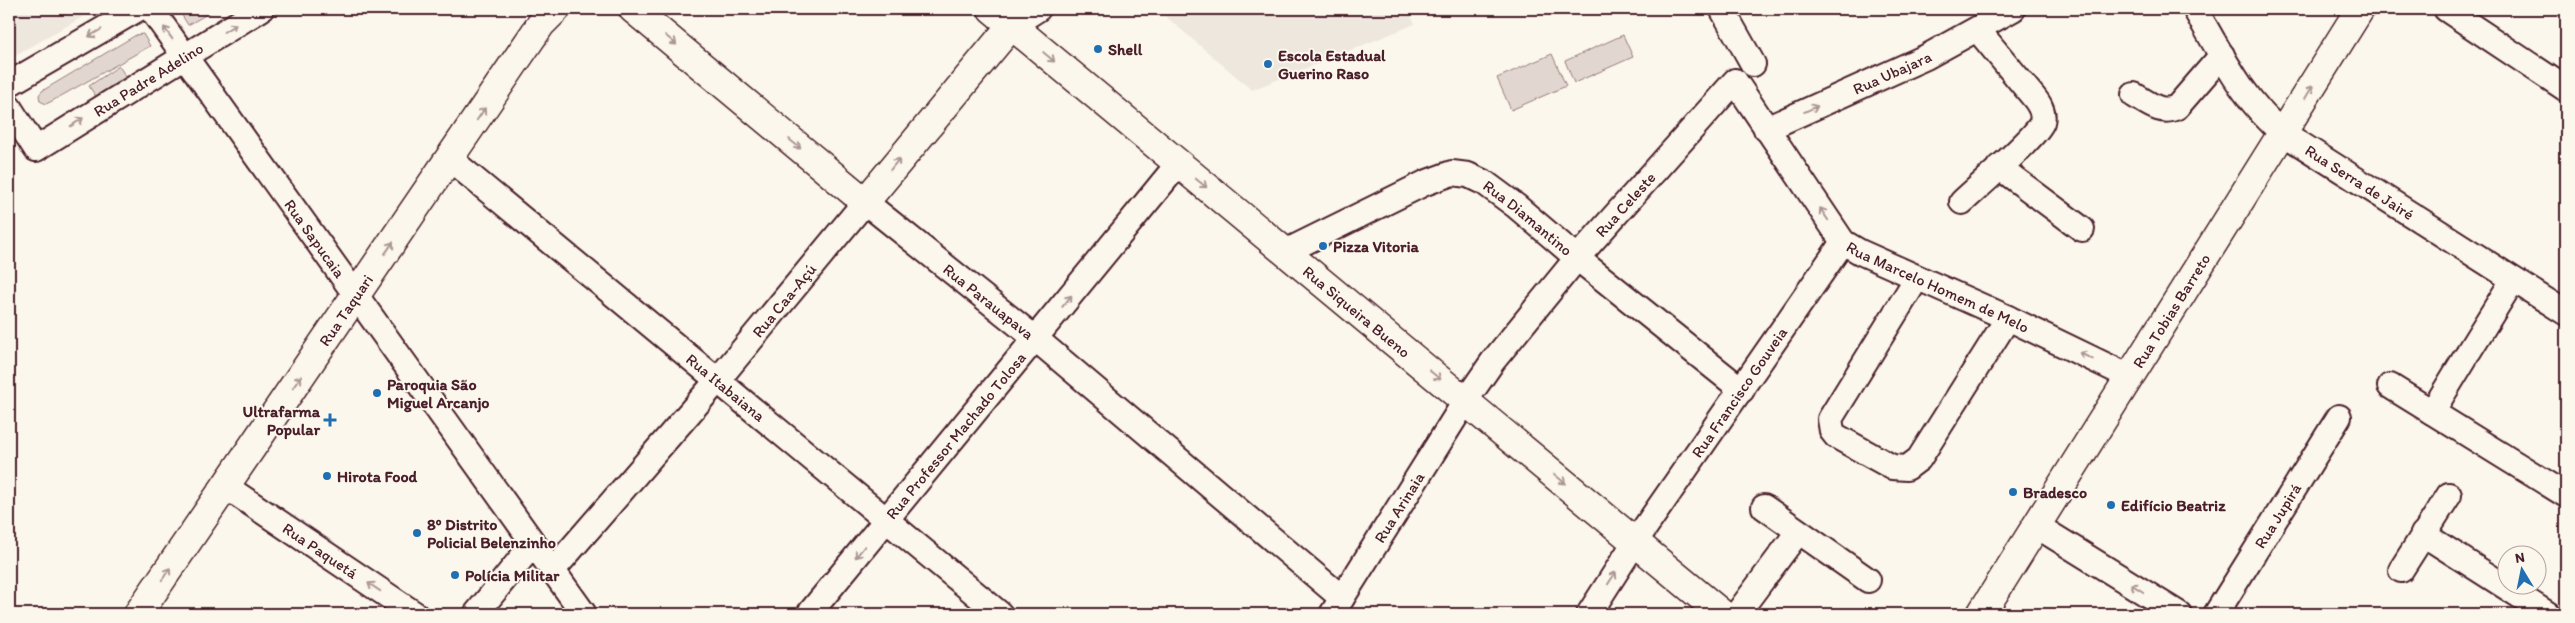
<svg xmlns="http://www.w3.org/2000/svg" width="2575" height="623" viewBox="0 0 2575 623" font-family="Itim,sans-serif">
<rect width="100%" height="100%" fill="#fbf7ec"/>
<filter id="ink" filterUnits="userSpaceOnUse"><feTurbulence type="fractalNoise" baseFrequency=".02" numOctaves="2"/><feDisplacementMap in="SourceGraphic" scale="10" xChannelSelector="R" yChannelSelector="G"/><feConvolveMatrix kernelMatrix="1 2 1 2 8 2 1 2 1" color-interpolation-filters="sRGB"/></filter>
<g filter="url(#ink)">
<g fill="#eee7de">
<path d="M 9,9 L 96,9 L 10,59 Z"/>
<path d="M 1157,9 L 1407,9 L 1415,24 L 1252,90 Z"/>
</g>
<g fill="#e2d7d0" stroke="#967b7e">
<path d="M 182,9 L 216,9 L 188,25 L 180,12 Z"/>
<path d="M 143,34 L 150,46 L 52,101 L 46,104 L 40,101 L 39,95 L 42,91 L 136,35 Z"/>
<path d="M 1623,35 L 1633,57 L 1574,83 L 1565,61 Z"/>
<path d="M 1552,54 L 1566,86 L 1511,110 L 1497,78 Z"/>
<path d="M 119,66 L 130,83 L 100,103 L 89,86 Z"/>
</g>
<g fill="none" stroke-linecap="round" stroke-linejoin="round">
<g stroke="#4a1f2b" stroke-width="28">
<g id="minor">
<path id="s1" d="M 151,9 L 584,614"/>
<path d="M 1722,9 L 1753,64"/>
<path id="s2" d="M 2195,9 C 2220,52 2244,102 2283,133 L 2566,313"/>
<path d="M 2446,9 L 2566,89"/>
<path d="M 1011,26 L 1038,9"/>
<path d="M 9,84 L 138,9"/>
<path d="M 2134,95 C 2148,103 2161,115 2177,107 L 2222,55"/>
<path id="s3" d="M 9,107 L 36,149 L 261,9"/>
<path id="s4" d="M 1766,129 L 1926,57 L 2013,9"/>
<path id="s5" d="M 450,159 L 1000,614"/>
<path d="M 1999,167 L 2082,229"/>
<path d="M 1962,202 C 1977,188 2037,136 2042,122 C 2045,111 2038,102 2031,94 L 1978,30"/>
<path id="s6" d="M 1285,252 L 1425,183 L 1452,173 L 1468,175 L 1485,183 L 1516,206 L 1577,258 L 1742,390"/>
<path d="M 1917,278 L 1830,419 L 1832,431 L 1836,436 L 1892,467 L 1907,468 L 1919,459 L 2008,318"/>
<path d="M 2469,351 L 2513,280"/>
<path d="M 2390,386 L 2566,495"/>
<path d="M 2432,412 L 2465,358"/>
<path id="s7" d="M 225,486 L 415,614"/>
<path d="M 1764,507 L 1868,580"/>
<path d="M 2037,526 L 2179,614"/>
<path d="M 2423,534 L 2548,614"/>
<path id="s8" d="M 553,570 L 717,381 L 865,202 L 1036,339 L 1342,598"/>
<path d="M 2401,570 L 2449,495"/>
<path d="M 476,614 L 533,544"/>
<path id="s9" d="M 809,614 L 1178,164"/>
<path id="s10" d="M 1332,614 L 1466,400 L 1493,361 L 1577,258 L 1735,81 L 1843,242 L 1860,252 L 2008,318 L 2130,377"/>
<path id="s11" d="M 1589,614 L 1635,542 L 1843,242"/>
<path d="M 1737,614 L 1798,532"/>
<path id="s12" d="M 2216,614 L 2339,417"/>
</g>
</g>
<g stroke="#4a1f2b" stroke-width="31">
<g id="major">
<path d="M 633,9 L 865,202 L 1011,26"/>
<path id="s13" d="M 992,9 L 1722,614"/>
<path id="s14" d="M 138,614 L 541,24 L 556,9"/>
<path id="s15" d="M 1981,614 L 2360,9"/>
</g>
</g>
<use href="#minor" stroke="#fbf7ec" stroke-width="24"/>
<use href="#major" stroke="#fbf7ec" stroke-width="28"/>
</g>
<defs><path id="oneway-shaft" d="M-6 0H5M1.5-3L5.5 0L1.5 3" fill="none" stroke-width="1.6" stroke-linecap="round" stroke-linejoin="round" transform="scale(1.25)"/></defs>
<g stroke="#ab9695">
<use href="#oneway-shaft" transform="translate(230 28) rotate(-32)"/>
<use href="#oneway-shaft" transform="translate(95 33) rotate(150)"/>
<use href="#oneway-shaft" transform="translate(168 33) rotate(-125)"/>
<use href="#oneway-shaft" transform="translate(671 40) rotate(40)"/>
<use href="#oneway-shaft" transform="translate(1049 57) rotate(40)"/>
<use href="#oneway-shaft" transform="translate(2309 92) rotate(-59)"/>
<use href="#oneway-shaft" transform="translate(1811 109) rotate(-24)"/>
<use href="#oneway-shaft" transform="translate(481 114) rotate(-56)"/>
<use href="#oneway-shaft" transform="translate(77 122) rotate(-33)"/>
<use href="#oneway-shaft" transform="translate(795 144) rotate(40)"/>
<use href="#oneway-shaft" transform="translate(895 164) rotate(-51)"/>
<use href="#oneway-shaft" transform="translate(1201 183) rotate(39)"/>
<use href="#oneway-shaft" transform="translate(1824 214) rotate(-124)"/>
<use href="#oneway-shaft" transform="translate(389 248) rotate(-55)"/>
<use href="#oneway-shaft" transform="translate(1067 301) rotate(-51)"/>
<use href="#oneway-shaft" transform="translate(2086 356) rotate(-154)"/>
<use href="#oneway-shaft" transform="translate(1435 375) rotate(39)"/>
<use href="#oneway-shaft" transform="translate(297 382) rotate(-55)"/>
<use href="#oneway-shaft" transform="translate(1560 479) rotate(40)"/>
<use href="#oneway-shaft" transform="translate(860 552) rotate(129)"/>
<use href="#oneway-shaft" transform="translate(166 574) rotate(-56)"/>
<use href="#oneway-shaft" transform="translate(1612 578) rotate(-57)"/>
<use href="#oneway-shaft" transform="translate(374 587) rotate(-146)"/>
<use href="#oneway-shaft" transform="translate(2137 588) rotate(-148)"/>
</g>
</g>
<g fill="#1f6fb2" stroke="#fbf7ec" stroke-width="2">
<circle cx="1098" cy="49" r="5"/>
<circle cx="1268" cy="64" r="5"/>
<circle cx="1323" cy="246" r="5"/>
<circle cx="377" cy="393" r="5"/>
<path d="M327.5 412.5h5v5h5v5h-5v5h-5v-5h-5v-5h5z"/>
<circle cx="327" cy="476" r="5"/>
<circle cx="2013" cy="492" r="5"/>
<circle cx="2111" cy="505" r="5"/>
<circle cx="417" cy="533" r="5"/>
<circle cx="455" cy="575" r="5"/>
</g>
<g text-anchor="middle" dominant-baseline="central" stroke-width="4" stroke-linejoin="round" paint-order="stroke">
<g font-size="16" font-weight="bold" fill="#4a1f2b" stroke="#fbf7ec" text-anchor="start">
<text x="1108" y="49">Shell</text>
<text x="1278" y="55">Escola Estadual<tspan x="1278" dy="18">Guerino Raso</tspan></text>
<text x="1333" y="246">Pizza Vitoria</text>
<text x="387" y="384">Paroquia São<tspan x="387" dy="18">Miguel Arcanjo</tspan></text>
<text x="320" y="411" text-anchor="end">Ultrafarma<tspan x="320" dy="18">Popular</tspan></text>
<text x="337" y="476">Hirota Food</text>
<text x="2023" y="492">Bradesco</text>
<text x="2121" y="505">Edifício Beatriz</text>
<text x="427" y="524">8º Distrito<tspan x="427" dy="18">Policial Belenzinho</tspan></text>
<text x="465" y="575">Polícia Militar</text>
</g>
<g font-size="16" fill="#4a1f2b" stroke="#fbf7ec">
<text stroke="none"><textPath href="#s4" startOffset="138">Rua Ubajara</textPath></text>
<text stroke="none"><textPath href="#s3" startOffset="182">Rua Padre Adelino</textPath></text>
<text stroke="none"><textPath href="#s2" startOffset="244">Rua Serra de Jairé</textPath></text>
<text stroke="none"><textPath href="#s10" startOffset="505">Rua Celeste</textPath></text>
<text stroke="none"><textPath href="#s6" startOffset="275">Rua Diamantino</textPath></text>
<text stroke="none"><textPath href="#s1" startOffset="282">Rua Sapucaia</textPath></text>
<text stroke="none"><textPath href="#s10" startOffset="969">Rua Marcelo Homem de Melo</textPath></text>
<text stroke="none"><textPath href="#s8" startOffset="355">Rua Caa-Açú</textPath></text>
<text stroke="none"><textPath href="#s8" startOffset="641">Rua Parauapava</textPath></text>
<text stroke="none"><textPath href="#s14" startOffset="368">Rua Taquari</textPath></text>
<text stroke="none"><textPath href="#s13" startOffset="474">Rua Siqueira Bueno</textPath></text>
<text stroke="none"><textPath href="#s15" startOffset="358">Rua Tobias Barreto</textPath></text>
<text stroke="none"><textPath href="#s5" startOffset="358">Rua Itabaiana</textPath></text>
<text stroke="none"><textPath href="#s11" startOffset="268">Rua Francisco Gouveia</textPath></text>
<text stroke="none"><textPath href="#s9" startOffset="231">Rua Professor Machado Tolosa</textPath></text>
<text stroke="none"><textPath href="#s10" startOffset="126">Rua Arinaia</textPath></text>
<text stroke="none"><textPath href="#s12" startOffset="116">Rua Jupirá</textPath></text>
<text stroke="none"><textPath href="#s7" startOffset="115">Rua Paquetá</textPath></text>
</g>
</g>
<rect width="2575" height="623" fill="none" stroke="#fbf7ec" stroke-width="30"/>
<rect x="15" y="15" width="2545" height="593" fill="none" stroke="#4a1f2b" stroke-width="2" filter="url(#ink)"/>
<g transform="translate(2522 570) rotate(350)"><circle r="24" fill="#fbf7ec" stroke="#b4a19f"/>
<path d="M0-4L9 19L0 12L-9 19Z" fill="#1f6fb2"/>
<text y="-8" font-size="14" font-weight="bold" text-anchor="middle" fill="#4a1f2b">N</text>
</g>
</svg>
